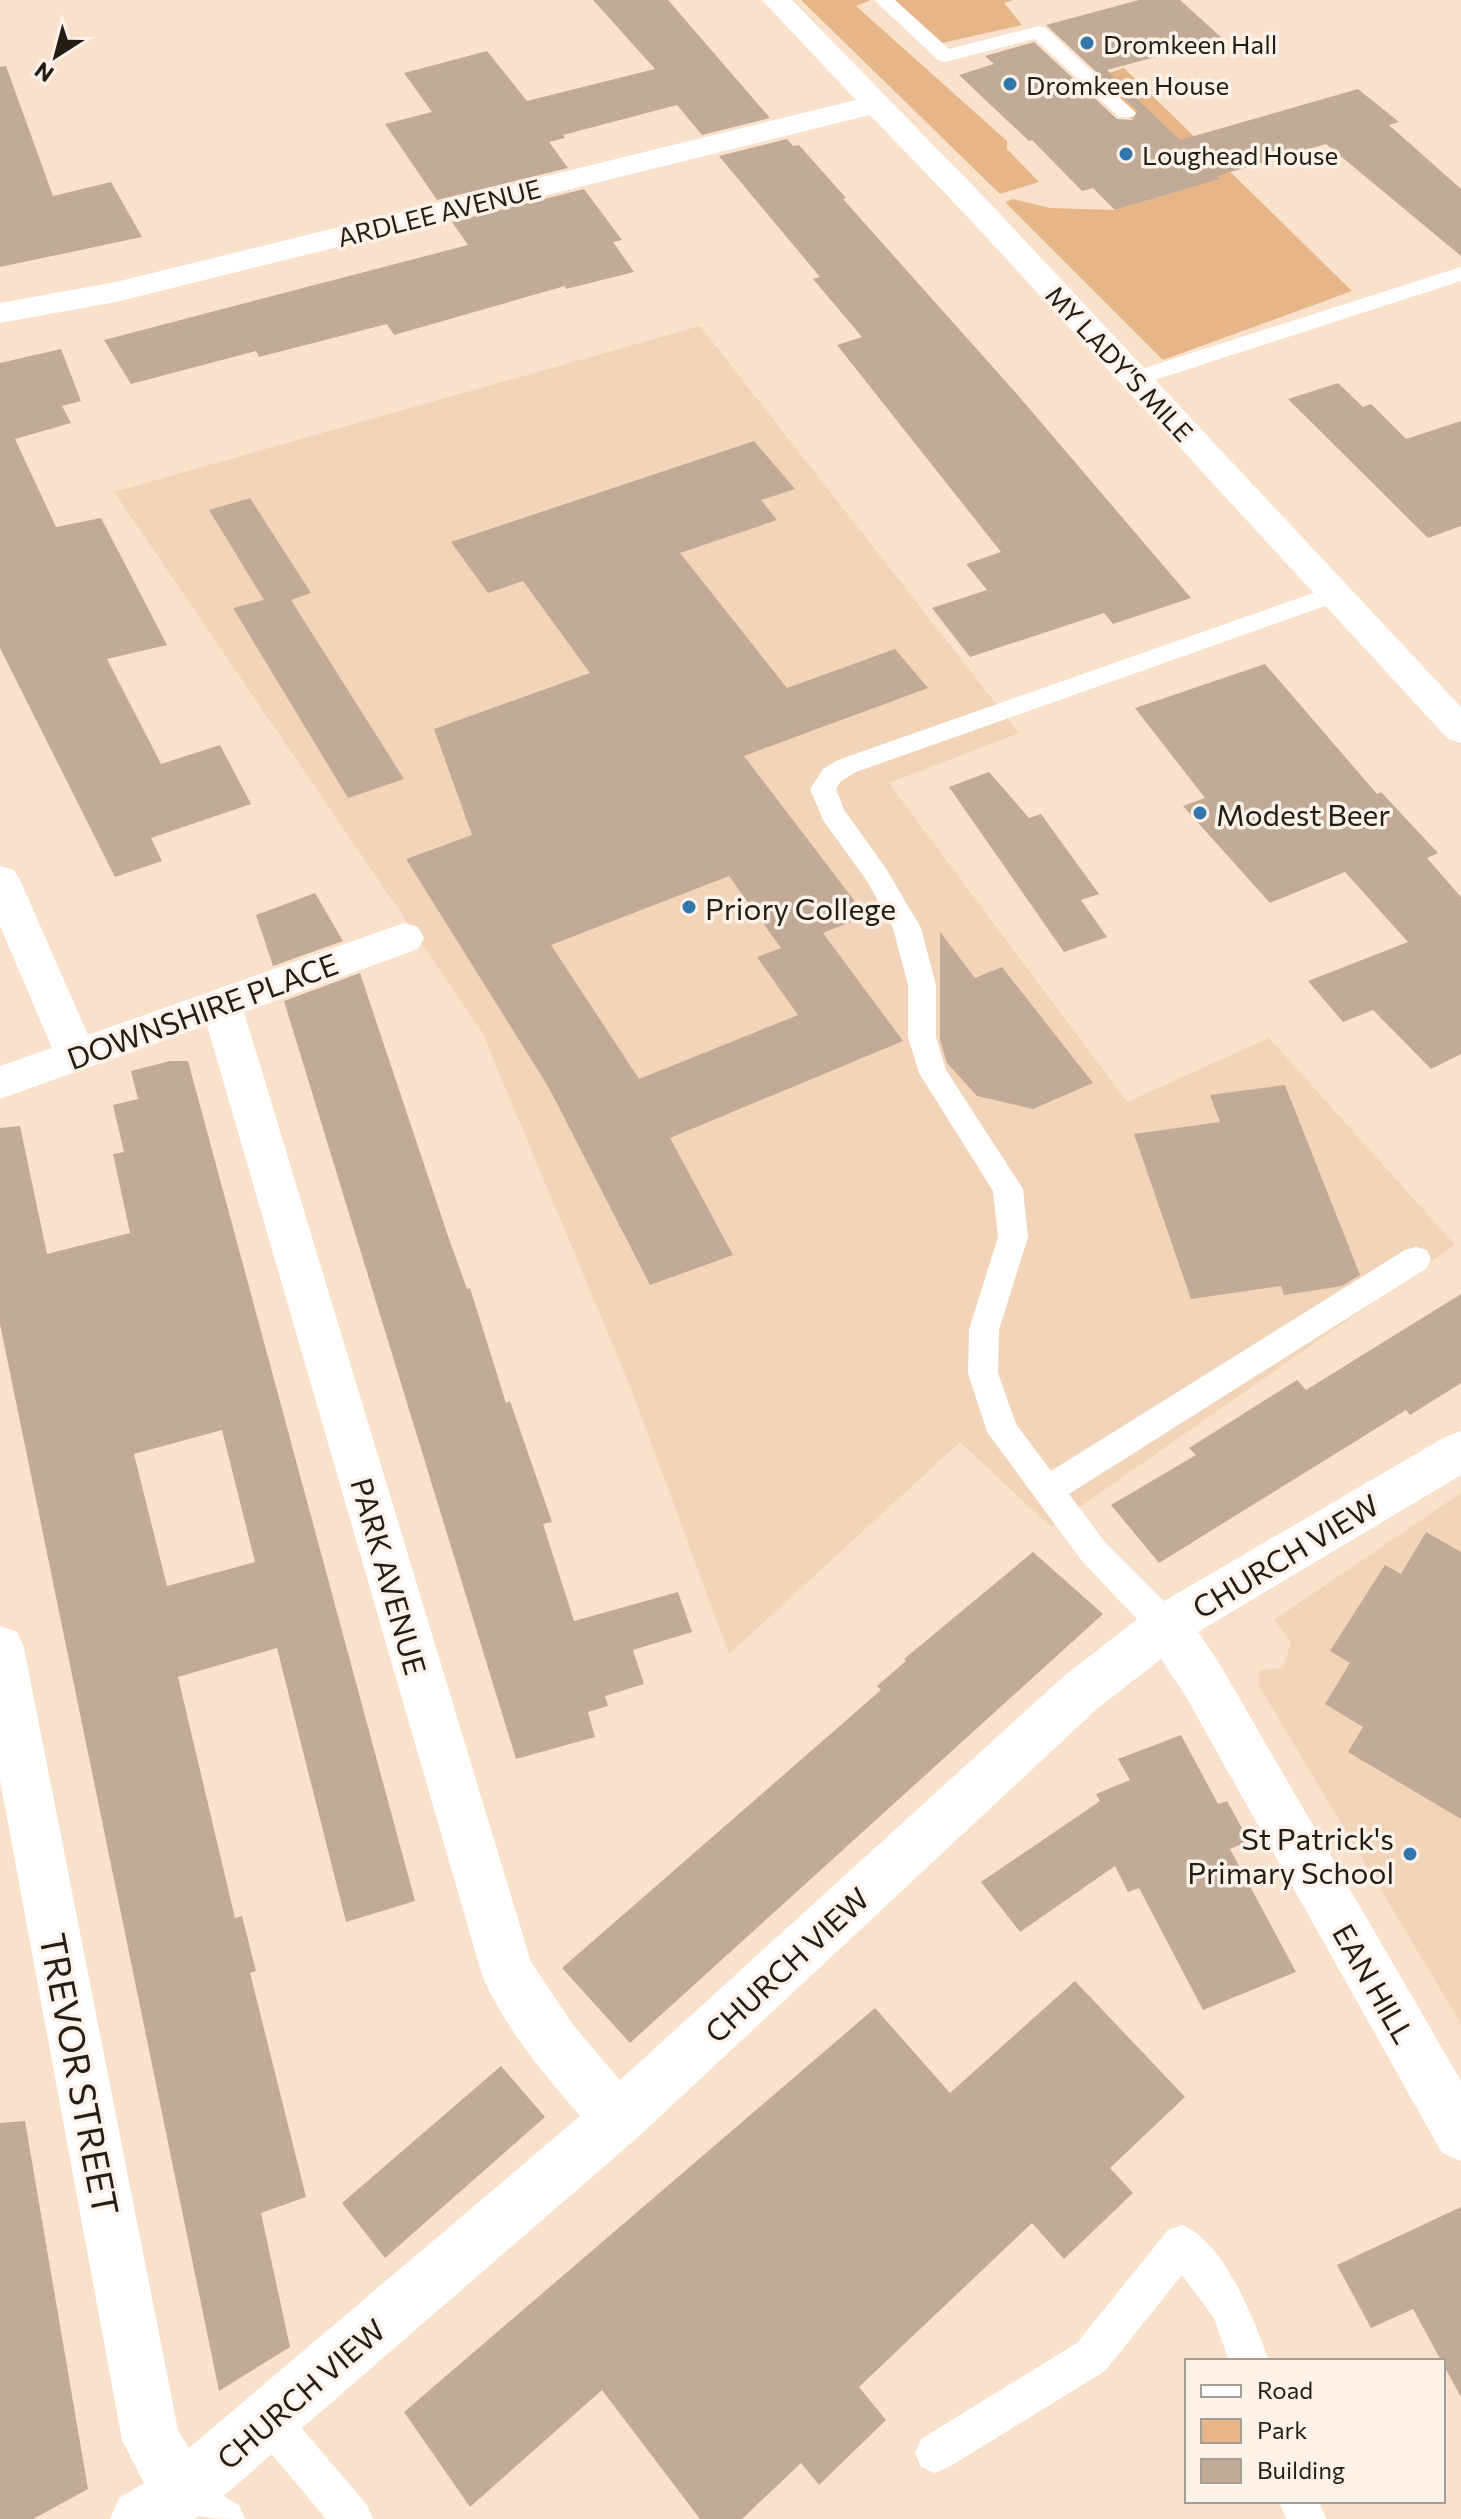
<svg xmlns="http://www.w3.org/2000/svg" width="1461" height="2519" viewBox="0 0 1461 2519" font-family="Commissioner,sans-serif">
<rect width="100%" height="100%" fill="#fae1cb"/>
<g fill="#f2d4b8">
<path d="M 700,326 L 1019,733 L 889,783 L 1127,1102 L 1269,1038 L 1455,1245 L 1051,1527 L 960,1442 L 729,1654 L 632,1391 L 482,1032 L 114,492 Z"/>
<path d="M 1461,1493 L 1461,2024 L 1258,1684 L 1260,1670 L 1283,1668 L 1291,1642 L 1274,1620 Z"/>
</g>
<g fill="#e6b688">
<path d="M 801,0 L 871,0 L 856,6 L 1007,141 L 1007,149 L 1039,182 L 1000,194 Z"/>
<path d="M 884,0 L 1013,0 L 1004,3 L 1022,25 L 933,45 Z"/>
<path d="M 1124,68 L 1352,291 L 1163,360 L 1005,202 L 1013,199 L 1050,208 L 1115,210 L 1219,179 L 1153,114 L 1133,120 L 1091,79 Z"/>
</g>
<g fill="#c2ab96" fill-rule="evenodd">
<path d="M 593,0 L 668,0 L 770,118 L 702,135 L 677,105 L 563,135 L 565,138 L 549,142 L 568,168 L 437,200 L 385,124 L 432,112 L 404,73 L 487,51 L 527,101 L 655,69 Z"/>
<path d="M 1139,0 L 1180,0 L 1223,39 L 1107,70 L 1180,140 L 1358,89 L 1399,122 L 1389,125 L 1461,189 L 1461,256 L 1326,144 L 1217,176 L 1220,179 L 1115,210 L 1093,188 L 1082,191 L 1032,140 L 1029,141 L 959,75 L 994,64 L 985,56 L 1034,42 L 1117,119 L 1133,120 L 1138,111 L 1046,25 Z"/>
<path d="M 6,66 L 53,196 L 111,182 L 142,237 L 0,267 L 0,67 Z"/>
<path d="M 787,139 L 793,146 L 799,145 L 846,198 L 843,199 L 1016,393 L 1191,598 L 1113,624 L 1104,613 L 970,657 L 932,608 L 987,590 L 966,564 L 1001,552 L 837,345 L 862,337 L 813,279 L 820,277 L 719,156 Z"/>
<path d="M 584,189 L 622,240 L 613,242 L 634,272 L 566,289 L 565,286 L 394,335 L 387,324 L 259,357 L 256,351 L 131,384 L 104,340 L 468,245 L 452,222 Z"/>
<path d="M 61,349 L 81,401 L 62,406 L 71,423 L 15,439 L 56,527 L 101,518 L 167,645 L 107,659 L 161,764 L 220,745 L 251,804 L 151,838 L 162,861 L 115,877 L 0,648 L 0,363 Z"/>
<path d="M 1338,383 L 1363,407 L 1371,404 L 1406,439 L 1461,421 L 1461,526 L 1428,538 L 1288,399 Z"/>
<path d="M 754,441 L 795,489 L 761,500 L 777,520 L 680,553 L 787,688 L 895,649 L 928,688 L 744,756 L 866,916 L 823,933 L 903,1041 L 670,1138 L 733,1255 L 650,1285 L 549,1088 L 406,859 L 472,835 L 434,729 L 590,673 L 523,581 L 488,593 L 451,542 ZM 729,876 L 781,948 L 757,957 L 798,1015 L 639,1079 L 551,945 Z"/>
<path d="M 250,498 L 311,593 L 291,600 L 404,779 L 348,798 L 233,608 L 264,600 L 209,510 Z"/>
<path d="M 1265,664 L 1377,794 L 1381,792 L 1438,853 L 1427,858 L 1461,897 L 1461,1054 L 1431,1069 L 1373,1010 L 1343,1022 L 1308,981 L 1408,942 L 1345,872 L 1270,903 L 1183,806 L 1205,798 L 1135,708 Z"/>
<path d="M 989,772 L 1029,818 L 1041,814 L 1099,894 L 1081,900 L 1107,937 L 1064,952 L 949,787 Z"/>
<path d="M 315,893 L 343,941 L 273,966 L 256,915 Z"/>
<path d="M 940,932 L 975,978 L 1002,967 L 1093,1083 L 1033,1109 L 977,1096 L 947,1063 L 940,1040 Z"/>
<path d="M 360,973 L 448,1236 L 467,1289 L 470,1288 L 506,1403 L 510,1401 L 552,1522 L 543,1524 L 574,1621 L 678,1592 L 692,1632 L 633,1650 L 644,1684 L 605,1696 L 608,1706 L 588,1712 L 595,1737 L 516,1759 L 284,1001 Z"/>
<path d="M 170,1061 L 188,1061 L 415,1901 L 346,1922 L 277,1648 L 178,1677 L 235,1918 L 242,1916 L 256,1971 L 250,1973 L 306,2197 L 261,2213 L 290,2347 L 219,2391 L 0,1324 L 0,1128 L 20,1126 L 47,1254 L 130,1233 L 113,1154 L 124,1152 L 113,1105 L 138,1099 L 131,1071 ZM 222,1430 L 255,1562 L 167,1586 L 134,1454 Z"/>
<path d="M 1285,1085 L 1360,1275 L 1342,1286 L 1284,1295 L 1281,1286 L 1191,1299 L 1134,1134 L 1220,1122 L 1210,1095 Z"/>
<path d="M 1461,1294 L 1461,1383 L 1410,1415 L 1406,1410 L 1159,1563 L 1111,1505 L 1196,1455 L 1189,1448 L 1297,1380 L 1306,1390 Z"/>
<path d="M 1426,1532 L 1461,1552 L 1461,1819 L 1348,1752 L 1363,1727 L 1325,1704 L 1350,1663 L 1330,1651 L 1385,1565 L 1401,1574 Z"/>
<path d="M 1033,1552 L 1103,1614 L 630,2043 L 562,1968 L 881,1690 L 877,1686 L 906,1661 L 904,1659 Z"/>
<path d="M 1181,1735 L 1218,1804 L 1227,1801 L 1249,1841 L 1230,1849 L 1296,1972 L 1203,2010 L 1139,1888 L 1128,1892 L 1115,1866 L 1020,1932 L 981,1882 L 1100,1801 L 1096,1794 L 1130,1780 L 1118,1759 Z"/>
<path d="M 1075,1981 L 1185,2097 L 1110,2168 L 1133,2193 L 1064,2259 L 1032,2223 L 859,2387 L 886,2420 L 819,2485 L 801,2463 L 742,2519 L 700,2519 L 602,2390 L 470,2507 L 404,2412 L 875,2008 L 950,2093 Z"/>
<path d="M 501,2066 L 545,2117 L 385,2258 L 342,2203 Z"/>
<path d="M 25,2121 L 88,2489 L 33,2519 L 0,2519 L 0,2123 Z"/>
<path d="M 1461,2207 L 1461,2397 L 1413,2309 L 1371,2328 L 1337,2265 Z"/>
</g>
<g fill="none" stroke-linecap="round" stroke-linejoin="round">
<g fill="#fff" fill-rule="evenodd">
<path d="M 874,0 L 895,0 L 949,49 L 1039,26 L 1046,28 L 1136,113 L 1133,117 L 1119,117 L 1035,39 L 945,62 L 938,60 Z"/>
<path d="M 1461,267 L 1461,281 L 1142,384 L 1126,384 L 1123,379 L 1126,374 Z"/>
<path d="M 1336,585 L 1345,587 L 1348,593 L 1345,599 L 856,772 L 841,781 L 836,789 L 844,810 L 885,867 L 921,928 L 936,985 L 936,1037 L 946,1070 L 1023,1189 L 1028,1237 L 999,1330 L 998,1373 L 1016,1424 L 1051,1471 L 1405,1250 L 1416,1247 L 1427,1250 L 1431,1259 L 1427,1268 L 1069,1494 L 1104,1541 L 1178,1615 L 1183,1626 L 1178,1637 L 1166,1641 L 1154,1637 L 1082,1561 L 987,1432 L 968,1373 L 969,1330 L 998,1237 L 993,1191 L 919,1073 L 908,1037 L 908,985 L 893,928 L 867,881 L 823,820 L 810,789 L 823,769 L 838,760 Z"/>
<path d="M 1182,2225 C 1225,2242 1254,2320 1269,2361 L 1229,2361 L 1214,2318 L 1182,2275 L 1105,2371 L 949,2467 L 935,2473 L 921,2467 L 915,2453 L 921,2439 L 1077,2343 L 1168,2230 Z"/>
<path d="M 268,2399 L 282,2405 L 367,2505 L 373,2519 L 326,2519 L 254,2433 L 248,2419 L 254,2405 Z"/>
<path d="M 183,2472 L 239,2505 L 245,2519 C 213,2519 177,2519 163,2492 L 169,2478 Z"/>
<path d="M 1279,2501 L 1319,2501 L 1326,2519 L 1286,2519 Z"/>
</g>
<g fill="#fff" fill-rule="evenodd">
<path d="M 762,0 L 792,0 L 985,198 L 1461,707 L 1461,743 L 1448,739 L 963,212 L 870,115 L 116,302 L 0,323 L 0,303 L 116,282 L 856,100 Z"/>
<path d="M 0,866 L 14,870 L 20,880 L 88,1035 L 404,923 L 418,927 L 424,938 L 418,949 L 244,1012 L 531,1962 L 574,2026 L 620,2080 L 1064,1676 L 1149,1610 L 1445,1437 L 1461,1431 L 1461,1475 L 1198,1632 L 1219,1663 L 1461,2081 L 1461,2161 L 1442,2153 L 1185,1695 L 1161,1659 L 1098,1708 L 637,2138 L 204,2513 L 194,2519 L 110,2519 L 119,2498 L 144,2483 L 122,2440 L 0,1780 L 0,1626 L 17,1632 L 24,1648 L 178,2430 L 189,2448 L 580,2116 C 543,2073 504,2027 482,1975 L 207,1025 L 0,1099 L 0,1066 L 52,1048 L 0,926 Z"/>
</g>
</g>
<g fill="#3177ac" stroke="#fcf2e9" stroke-width="3">
<circle cx="1087" cy="43" r="8"/>
<circle cx="1010" cy="84" r="8"/>
<circle cx="1126" cy="154" r="8"/>
<circle cx="1200" cy="813" r="8"/>
<circle cx="689" cy="907" r="8"/>
<circle cx="1410" cy="1854" r="8"/>
</g>
<g text-anchor="middle" dominant-baseline="central" stroke-width="7" stroke-linejoin="round" paint-order="stroke">
<g font-size="26" fill="#251d14" stroke="#fcf2e9" text-anchor="start">
<text x="1103" y="43">Dromkeen Hall</text>
<text x="1026" y="84">Dromkeen House</text>
<text x="1142" y="154">Loughead House</text>
</g>
<g font-size="26" fill="#251d14" stroke="#fcf2e9">
<text transform="translate(439 212) rotate(-14)">ARDLEE AVENUE</text>
<text transform="translate(1120 363) rotate(47)">MY LADY'S MILE</text>
</g>
<g font-size="30" fill="#251d14" stroke="#fcf2e9" text-anchor="start">
<text x="1216" y="813">Modest Beer</text>
<text x="705" y="907">Priory College</text>
<text x="1394" y="1837" text-anchor="end">St Patrick's<tspan x="1394" dy="34">Primary School</tspan></text>
</g>
<g font-size="30" fill="#251d14" stroke="#fcf2e9">
<text transform="translate(202 1010) rotate(-20)">DOWNSHIRE PLACE</text>
<text transform="translate(1285 1555) rotate(-31)">CHURCH VIEW</text>
<text transform="translate(390 1576) rotate(74)">PARK AVENUE</text>
<text transform="translate(786 1964) rotate(-43)">CHURCH VIEW</text>
<text transform="translate(1375 1983) rotate(60)">EAN HILL</text>
<text transform="translate(300 2393) rotate(-41)">CHURCH VIEW</text>
</g>
<g font-size="36" fill="#251d14" stroke="#fcf2e9">
<text transform="translate(81 2074) rotate(79)">TREVOR STREET</text>
</g>
</g>
<rect x="1185" y="2359" width="260" height="144" fill="#fcf2e9" stroke="#a69d94" stroke-width="2"/>
<rect x="1201" y="2385" width="40" height="12" fill="#ffffff" stroke="#a69d94" stroke-width="2"/>
<text x="1257" y="2399" font-size="24" fill="#251d14">Road</text>
<rect x="1201" y="2419" width="40" height="24" fill="#e6b688" stroke="#a69d94" stroke-width="2"/>
<text x="1257" y="2439" font-size="24" fill="#251d14">Park</text>
<rect x="1201" y="2459" width="40" height="24" fill="#c2ab96" stroke="#a69d94" stroke-width="2"/>
<text x="1257" y="2479" font-size="24" fill="#251d14">Building</text>
<g transform="translate(56 56) rotate(216)" stroke="#fcf2e9" stroke-width="6" paint-order="stroke">
<path d="M0-6L14 30L0 20L-14 30Z" fill="#251d14"/>
<text y="-12" font-size="22" font-weight="bold" text-anchor="middle" fill="#251d14">N</text>
</g>
</svg>
